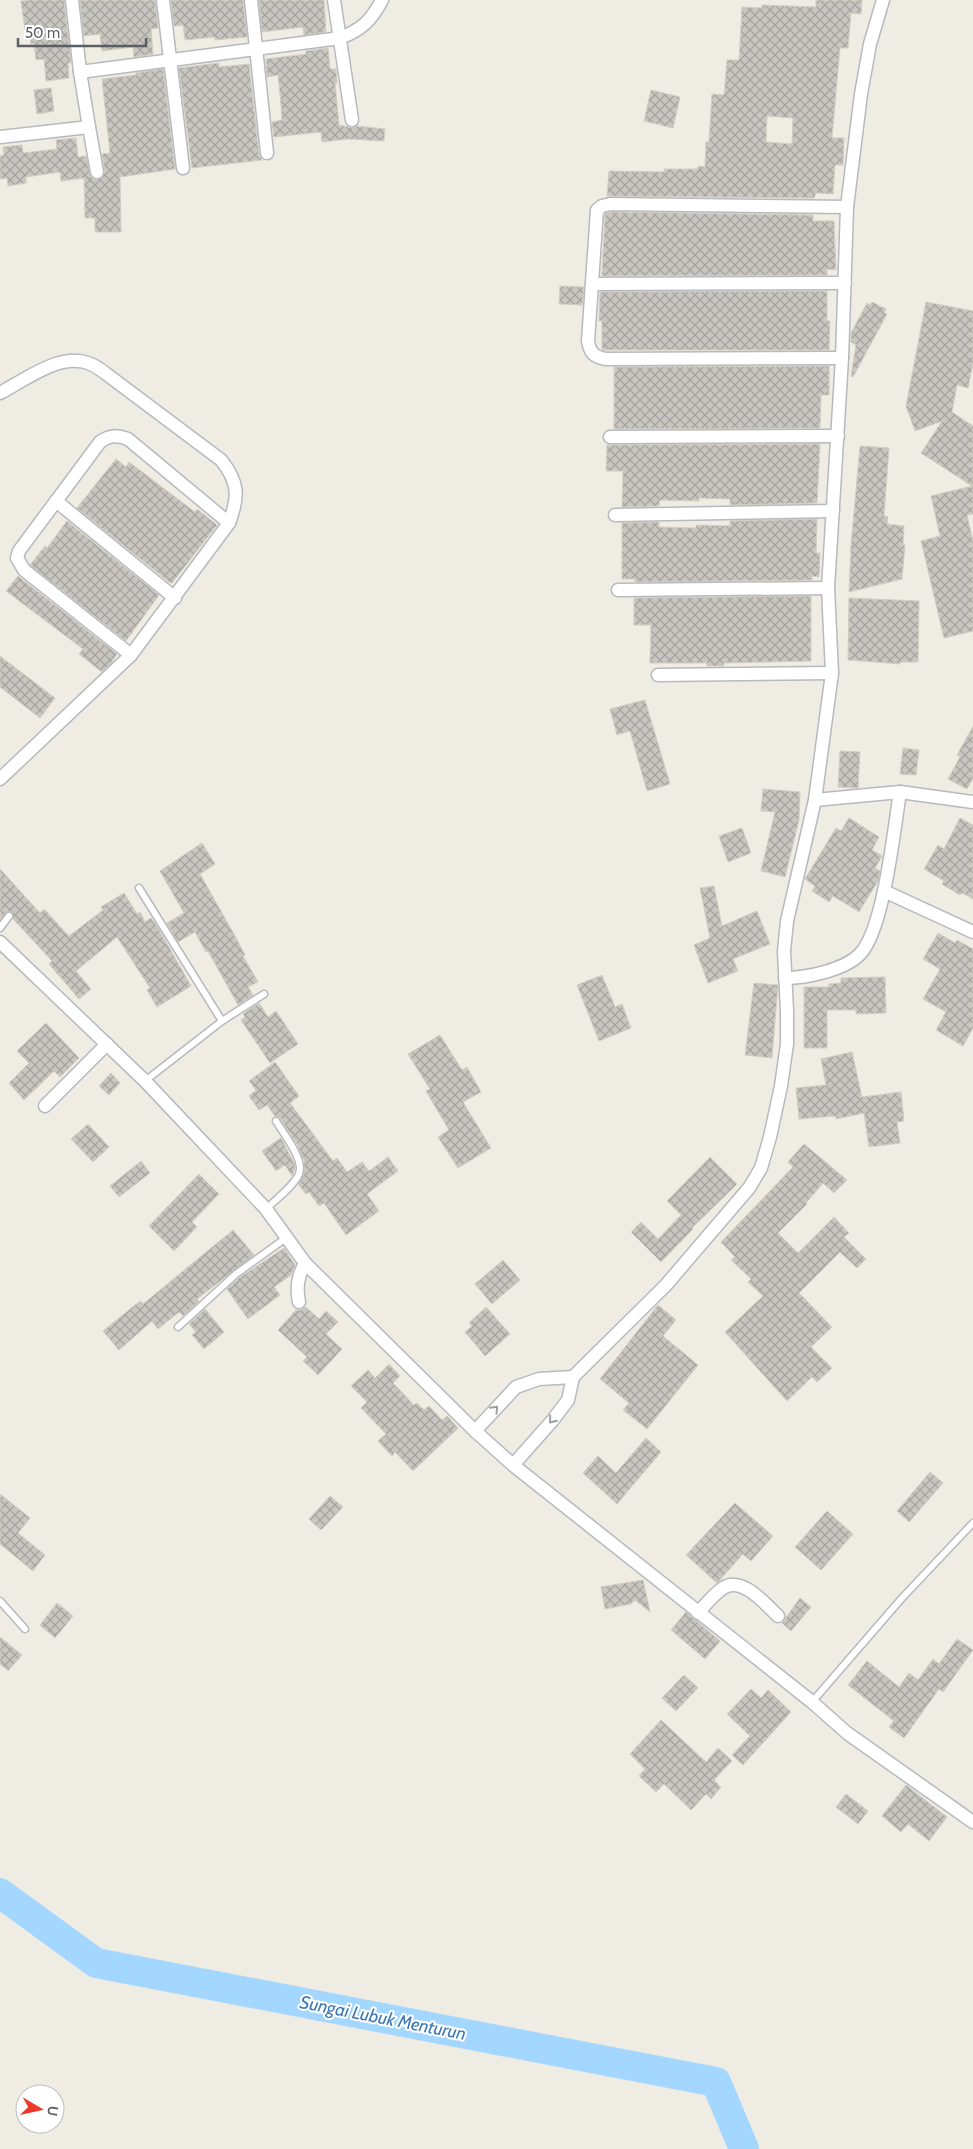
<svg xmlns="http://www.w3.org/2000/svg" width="973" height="2149" viewBox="0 0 973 2149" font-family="Cabin,sans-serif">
<defs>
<pattern id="building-cross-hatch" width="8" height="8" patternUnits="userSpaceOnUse" patternTransform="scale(1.25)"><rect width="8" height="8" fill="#c9c6c1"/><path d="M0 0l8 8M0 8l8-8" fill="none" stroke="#a6a4a0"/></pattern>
</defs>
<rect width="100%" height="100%" fill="#efece3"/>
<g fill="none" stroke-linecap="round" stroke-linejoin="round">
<path stroke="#a3d7ff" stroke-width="30" d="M 0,1893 L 96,1963 L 716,2082 L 744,2149"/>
</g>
<g fill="url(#building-cross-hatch)" stroke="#d3cec2" fill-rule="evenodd">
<path d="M 31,0 L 64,0 L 71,63 L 68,63 L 69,78 L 46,81 L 44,59 L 36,60 L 34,43 L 31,44 L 29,29 L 25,30 L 21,1 Z"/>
<path d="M 80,0 L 155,0 L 158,28 L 151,29 L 153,54 L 134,57 L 133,47 L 102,51 L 100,34 L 84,36 Z"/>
<path d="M 171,0 L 243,0 L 247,37 L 215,40 L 215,37 L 185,40 L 183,25 L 174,26 Z"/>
<path d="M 259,0 L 324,0 L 326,32 L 304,35 L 303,27 L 262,32 Z"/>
<path d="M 816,0 L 862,0 L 861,14 L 851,13 L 848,48 L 840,48 L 832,138 L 844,138 L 843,165 L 835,165 L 833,194 L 816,193 L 814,198 L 607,196 L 609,171 L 664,172 L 664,169 L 698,169 L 698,166 L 705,167 L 706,142 L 709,142 L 712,94 L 724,95 L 727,60 L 739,60 L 742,7 L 762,8 L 762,5 L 816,7 ZM 767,116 L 793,118 L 792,144 L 766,142 Z"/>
<path d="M 328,48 L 330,69 L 336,69 L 337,83 L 335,83 L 339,125 L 353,128 L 357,126 L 385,129 L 384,141 L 348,139 L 322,142 L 321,132 L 274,137 L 272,122 L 282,120 L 281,105 L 278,75 L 267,77 L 266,59 L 306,54 L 306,51 Z"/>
<path d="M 219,63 L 219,67 L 249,64 L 259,154 L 262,160 L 192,168 L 179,68 Z"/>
<path d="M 163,69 L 175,169 L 120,177 L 121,232 L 95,232 L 95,218 L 85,218 L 84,178 L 61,181 L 60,172 L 26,177 L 26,183 L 8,186 L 7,178 L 0,179 L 0,156 L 4,155 L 3,147 L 22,145 L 23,153 L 57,149 L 56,140 L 76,138 L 78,157 L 86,156 L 91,177 L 95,180 L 102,178 L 105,171 L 102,154 L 110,153 L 102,79 L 136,75 L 136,73 Z"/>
<path d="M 51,88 L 54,111 L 37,114 L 34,90 Z"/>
<path d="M 651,90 L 680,97 L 673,128 L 644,121 Z"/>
<path d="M 611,212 L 813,215 L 813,221 L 834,221 L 836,270 L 827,269 L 827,275 L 602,276 L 605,214 Z"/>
<path d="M 560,286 L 584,287 L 582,305 L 559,304 Z"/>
<path d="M 827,291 L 827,321 L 830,321 L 829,350 L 602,350 L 602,321 L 599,321 L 600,292 Z"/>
<path d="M 872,302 L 886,309 L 884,313 L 887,314 L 853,377 L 851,376 L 856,345 L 851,342 L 851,333 L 867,303 L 870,305 Z"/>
<path d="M 926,302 L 973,311 L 973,363 L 968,388 L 957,385 L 952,412 L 973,426 L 973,514 L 967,515 L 973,541 L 973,631 L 944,638 L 921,541 L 940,536 L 931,496 L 972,486 L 921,453 L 942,421 L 915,431 L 906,406 Z"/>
<path d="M 829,366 L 829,395 L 821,395 L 820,428 L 614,429 L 614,367 Z"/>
<path d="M 820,444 L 817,503 L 730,505 L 730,499 L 699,498 L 699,501 L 660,500 L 659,506 L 622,507 L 623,471 L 606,471 L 607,445 Z"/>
<path d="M 860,446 L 889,448 L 884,516 L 888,517 L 887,524 L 904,526 L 903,545 L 905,545 L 902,579 L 849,592 L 851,545 Z"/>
<path d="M 116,459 L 126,467 L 129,462 L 195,512 L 197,509 L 217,525 L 172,583 L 169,582 L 77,508 Z"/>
<path d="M 817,519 L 816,553 L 820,553 L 819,577 L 812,576 L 812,580 L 635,582 L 635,579 L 622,579 L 622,523 L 659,522 L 659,527 L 696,528 L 696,525 L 730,526 L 730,521 Z"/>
<path d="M 67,521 L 159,595 L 126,641 L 30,565 L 45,546 L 47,548 Z"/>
<path d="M 18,576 L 117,654 L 111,663 L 102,672 L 79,654 L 83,649 L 6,591 Z"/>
<path d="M 811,596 L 811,661 L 724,663 L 724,666 L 707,666 L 707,663 L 650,663 L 651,625 L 634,625 L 634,598 Z"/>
<path d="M 849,598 L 919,601 L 918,662 L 900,662 L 900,664 L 848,660 Z"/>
<path d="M 0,656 L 55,698 L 40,718 L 0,687 Z"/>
<path d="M 645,700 L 670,784 L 647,791 L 630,731 L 617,735 L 610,709 Z"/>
<path d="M 973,726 L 973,778 L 967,789 L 948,779 L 960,757 L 957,755 Z"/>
<path d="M 903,748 L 919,750 L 916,775 L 900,774 Z"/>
<path d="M 840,751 L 860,752 L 858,788 L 838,787 Z"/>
<path d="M 763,789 L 800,792 L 799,820 L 785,877 L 761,871 L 775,812 L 761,811 Z"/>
<path d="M 849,818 L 879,837 L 872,850 L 882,856 L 875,868 L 880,871 L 878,881 L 859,912 L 833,896 L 829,902 L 812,891 L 815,886 L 805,879 L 836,828 L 841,831 Z"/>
<path d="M 960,818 L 973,825 L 973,899 L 962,893 L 960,895 L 942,884 L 944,881 L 924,869 L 938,845 L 944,849 Z"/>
<path d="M 742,828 L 751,853 L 728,862 L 719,836 Z"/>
<path d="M 202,843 L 215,864 L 200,874 L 235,936 L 245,955 L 243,956 L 258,982 L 248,987 L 253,995 L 238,1005 L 208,951 L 206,952 L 195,932 L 178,942 L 167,923 L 184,913 L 160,871 Z"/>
<path d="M 0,869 L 40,913 L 44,909 L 69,936 L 103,910 L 101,907 L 124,893 L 137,914 L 140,912 L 145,922 L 151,918 L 158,928 L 191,986 L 157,1007 L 147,990 L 150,988 L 117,937 L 76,971 L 91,989 L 79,999 L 49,964 L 52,961 L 13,919 L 12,912 L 7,912 L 0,920 Z"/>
<path d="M 714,886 L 722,926 L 757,911 L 770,944 L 733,959 L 738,971 L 708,983 L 694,945 L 710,938 L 700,888 Z"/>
<path d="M 938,933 L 955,943 L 957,940 L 973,949 L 973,1028 L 963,1046 L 936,1030 L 946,1012 L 923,999 L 940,969 L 923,959 Z"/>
<path d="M 602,975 L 615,1007 L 622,1004 L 631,1028 L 599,1041 L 577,985 Z"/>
<path d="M 885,977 L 886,1013 L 856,1014 L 856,1010 L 827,1010 L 827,1048 L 804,1048 L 804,987 L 829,987 L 829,984 L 841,983 L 841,978 Z"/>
<path d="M 754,983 L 778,985 L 772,1058 L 745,1055 Z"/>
<path d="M 259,1003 L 268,1017 L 276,1011 L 298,1044 L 270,1063 L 241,1020 L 245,1017 L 243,1014 Z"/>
<path d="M 46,1023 L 79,1058 L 60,1077 L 54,1071 L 24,1100 L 9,1083 L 29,1063 L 17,1051 Z"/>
<path d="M 440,1035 L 462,1070 L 467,1067 L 481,1092 L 463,1102 L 491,1148 L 458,1168 L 438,1137 L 449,1130 L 426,1091 L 430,1089 L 408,1054 Z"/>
<path d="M 852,1052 L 862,1097 L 901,1092 L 904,1121 L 897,1122 L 900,1143 L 869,1147 L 864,1113 L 836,1119 L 836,1116 L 799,1119 L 796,1088 L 826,1085 L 821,1059 Z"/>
<path d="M 275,1062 L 299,1096 L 290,1103 L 333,1161 L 337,1158 L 347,1172 L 362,1162 L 369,1171 L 388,1157 L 398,1171 L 367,1194 L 379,1211 L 346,1235 L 324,1203 L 319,1206 L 309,1192 L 306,1194 L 298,1184 L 304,1175 L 304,1160 L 297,1144 L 280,1118 L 275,1116 L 267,1105 L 259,1110 L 249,1096 L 256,1090 L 249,1081 Z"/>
<path d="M 111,1073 L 120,1083 L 109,1095 L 99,1086 Z"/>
<path d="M 88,1124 L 109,1147 L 93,1162 L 71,1139 Z"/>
<path d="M 281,1138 L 294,1163 L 295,1168 L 292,1176 L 285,1165 L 276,1171 L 262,1151 Z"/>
<path d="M 804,1144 L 847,1180 L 834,1193 L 823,1183 L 806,1203 L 807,1204 L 778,1233 L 798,1253 L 834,1217 L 849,1233 L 844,1237 L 866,1259 L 857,1268 L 840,1252 L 799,1293 L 832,1327 L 811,1347 L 832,1368 L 817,1382 L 812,1377 L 787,1401 L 725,1332 L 763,1296 L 748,1282 L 751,1279 L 731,1260 L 735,1257 L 721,1242 L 793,1167 L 788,1162 Z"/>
<path d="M 710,1157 L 737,1184 L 692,1228 L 693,1229 L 661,1262 L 631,1232 L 641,1222 L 658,1239 L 681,1215 L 667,1201 Z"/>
<path d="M 141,1161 L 150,1173 L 119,1197 L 110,1186 Z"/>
<path d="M 199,1174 L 219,1194 L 192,1222 L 197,1227 L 174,1251 L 149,1226 Z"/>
<path d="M 233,1230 L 254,1255 L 197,1299 L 199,1301 L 183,1316 L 179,1312 L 158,1329 L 152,1321 L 119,1350 L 103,1331 L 135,1305 L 141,1301 L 143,1304 Z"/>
<path d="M 284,1248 L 295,1265 L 291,1275 L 274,1287 L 280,1295 L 248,1319 L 227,1289 L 239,1278 Z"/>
<path d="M 503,1260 L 520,1280 L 492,1304 L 475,1284 Z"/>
<path d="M 658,1305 L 676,1320 L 663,1336 L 698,1365 L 647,1429 L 623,1410 L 629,1403 L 600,1379 Z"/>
<path d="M 306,1307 L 319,1319 L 326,1311 L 338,1322 L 326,1334 L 342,1349 L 318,1375 L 303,1361 L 307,1357 L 278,1330 L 296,1310 L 301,1310 Z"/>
<path d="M 486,1307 L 510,1334 L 485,1356 L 465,1332 L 472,1326 L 469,1323 Z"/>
<path d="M 205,1309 L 224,1332 L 204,1349 L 192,1335 L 196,1332 L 189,1324 Z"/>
<path d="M 389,1364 L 400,1376 L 393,1383 L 414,1405 L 417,1403 L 424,1410 L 429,1406 L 442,1420 L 447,1416 L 458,1428 L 413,1471 L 395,1452 L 392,1456 L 378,1441 L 386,1434 L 361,1408 L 367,1402 L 351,1386 L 368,1370 L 375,1378 Z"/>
<path d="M 646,1438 L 661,1452 L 617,1504 L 583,1473 L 598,1456 L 616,1473 Z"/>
<path d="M 930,1472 L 943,1483 L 909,1522 L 897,1511 Z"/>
<path d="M 0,1494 L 30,1518 L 18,1533 L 45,1555 L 33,1571 L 0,1544 Z"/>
<path d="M 330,1496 L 343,1507 L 321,1530 L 309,1519 Z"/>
<path d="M 735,1503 L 773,1536 L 751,1561 L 743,1554 L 717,1583 L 686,1555 Z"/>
<path d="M 827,1511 L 853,1534 L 821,1570 L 795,1547 Z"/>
<path d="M 643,1580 L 650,1612 L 635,1600 L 631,1604 L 605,1609 L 601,1587 Z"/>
<path d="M 800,1598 L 811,1607 L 791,1631 L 782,1623 Z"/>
<path d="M 57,1603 L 73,1616 L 55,1638 L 40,1625 Z"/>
<path d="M 686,1612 L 720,1641 L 705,1659 L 671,1630 Z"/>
<path d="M 0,1637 L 22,1655 L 8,1671 L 0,1664 Z"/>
<path d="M 957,1639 L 973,1650 L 943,1692 L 939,1689 L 904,1738 L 889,1727 L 894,1721 L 848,1685 L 867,1661 L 899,1687 L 909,1673 L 918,1680 L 933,1659 L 939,1664 Z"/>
<path d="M 684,1675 L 698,1688 L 676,1711 L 662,1698 Z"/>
<path d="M 751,1689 L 761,1698 L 768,1690 L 791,1712 L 743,1765 L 732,1755 L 750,1736 L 727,1714 Z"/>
<path d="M 661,1720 L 706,1762 L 718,1748 L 732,1761 L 714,1780 L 721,1787 L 711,1799 L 706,1794 L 691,1810 L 664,1784 L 656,1792 L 639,1776 L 645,1769 L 630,1754 Z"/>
<path d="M 906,1785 L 947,1817 L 929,1841 L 908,1824 L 901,1832 L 882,1816 Z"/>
<path d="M 846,1794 L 868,1811 L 858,1824 L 836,1807 Z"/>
</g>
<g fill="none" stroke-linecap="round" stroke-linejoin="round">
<g stroke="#b6b9be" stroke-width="9">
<g id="lane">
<path d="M 139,888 L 222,1021"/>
<path d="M 0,928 L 9,916"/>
<path d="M 145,1081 L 222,1021 L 264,994"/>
<path d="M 266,1209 C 276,1199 293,1187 299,1174 C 305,1160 283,1133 276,1121"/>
<path d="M 178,1327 L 236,1274 L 286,1238"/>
<path d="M 0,1601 L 25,1629"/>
<path d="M 812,1702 L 902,1598 L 973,1523"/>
</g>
</g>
<g stroke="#b6b9be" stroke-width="15">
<g id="street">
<path d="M 72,0 L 80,72"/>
<path d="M 163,0 L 183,168"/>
<path d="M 251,0 L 267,153"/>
<path d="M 334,0 L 352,120"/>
<path d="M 89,127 L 97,172"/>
<path d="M 0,137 L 89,127 L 80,72 L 340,38 C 361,30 371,21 382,0"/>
<path d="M 592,284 L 845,283"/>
<path d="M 842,358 L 606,359 C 594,357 590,353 588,341 L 597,210 L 602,206 L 610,204 L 847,207"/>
<path d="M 0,393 C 25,380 59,353 88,363 C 94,365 100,369 105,373 L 221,460 C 239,482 239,497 229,523 L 131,655 L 0,779"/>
<path d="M 610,437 L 838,436"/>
<path d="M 56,501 L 175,598"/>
<path d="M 615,515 L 833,511"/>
<path d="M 618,590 L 828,588"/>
<path d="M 131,655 L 24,570 L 17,558 L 19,551 L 100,442 C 110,435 116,435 128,439 L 229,523"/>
<path d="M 658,675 L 832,673"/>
<path d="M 815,800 L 900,792 L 973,802"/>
<path d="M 884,891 L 973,932"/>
<path d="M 0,942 L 145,1081 L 266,1209 L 305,1263 L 475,1431 L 513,1465 L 812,1702 L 847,1733 L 973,1822"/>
<path d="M 785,978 C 806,978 845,970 860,954 C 884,929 894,829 900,792"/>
<path d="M 45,1106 L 107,1044"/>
<path d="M 299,1302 C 296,1287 298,1276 305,1263"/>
<path d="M 475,1431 L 516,1387 L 539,1379 L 573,1377"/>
<path d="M 513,1465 L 552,1421 L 568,1400 L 573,1377 L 666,1285 L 749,1188 L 761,1168 L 770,1137 L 781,1086 L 787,1044 L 787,1011 L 784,951 L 787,921 L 815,800 L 832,673 L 828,588 L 842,358 L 847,207 L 861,94 L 870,44 L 883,0"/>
<path d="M 698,1613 C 705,1605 714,1594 723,1588 C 742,1575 766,1605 778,1616"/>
</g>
</g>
<use href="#lane" stroke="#fff" stroke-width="6"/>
<use href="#street" stroke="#fff" stroke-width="12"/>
</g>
<defs><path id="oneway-chevron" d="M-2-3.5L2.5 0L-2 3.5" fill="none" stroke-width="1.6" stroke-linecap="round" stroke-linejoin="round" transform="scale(1.25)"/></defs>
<g stroke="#9d9fa2">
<use href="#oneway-chevron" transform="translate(495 1409) rotate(-47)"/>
<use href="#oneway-chevron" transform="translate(552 1420) rotate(129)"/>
</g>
<g text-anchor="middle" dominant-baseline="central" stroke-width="4" stroke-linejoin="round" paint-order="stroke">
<g font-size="18" font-style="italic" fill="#3d77b4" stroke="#fff">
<text transform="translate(383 2018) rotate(11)">Sungai Lubuk Menturun</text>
</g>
</g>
<g transform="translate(40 2109) rotate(99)"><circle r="24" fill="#ffffff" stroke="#bdbfc1"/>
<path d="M0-4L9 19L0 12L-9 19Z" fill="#ed392b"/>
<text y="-8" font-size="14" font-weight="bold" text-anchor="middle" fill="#5b5f64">U</text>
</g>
<path d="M18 38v8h128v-8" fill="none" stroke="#5b5f64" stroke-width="2.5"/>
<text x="25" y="38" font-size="15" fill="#5b5f64" stroke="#ffffff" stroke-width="4" paint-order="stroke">50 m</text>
</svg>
